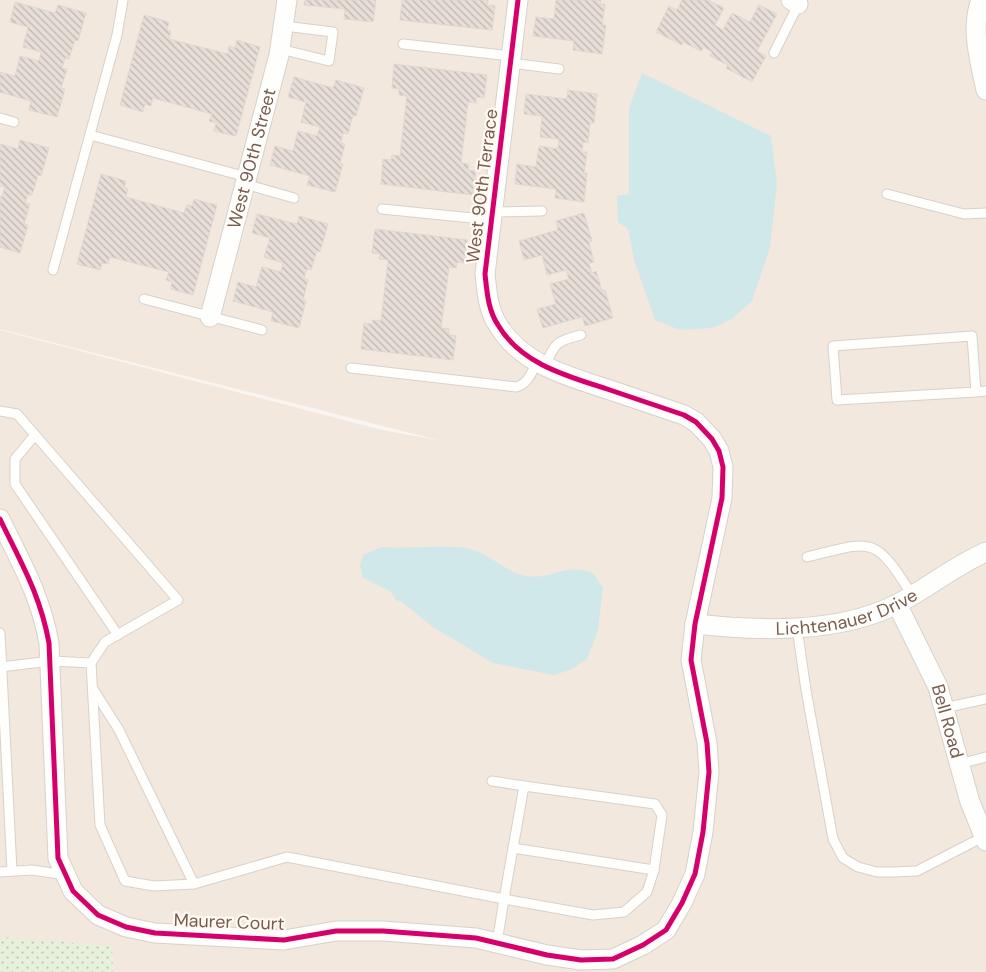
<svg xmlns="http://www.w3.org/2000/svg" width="986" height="972" viewBox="0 0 986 972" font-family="'DM Sans',sans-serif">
<defs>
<pattern id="grass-dots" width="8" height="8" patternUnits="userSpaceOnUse" patternTransform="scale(1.25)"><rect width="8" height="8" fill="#e7f0db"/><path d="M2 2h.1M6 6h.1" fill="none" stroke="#c0c6b4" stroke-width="1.8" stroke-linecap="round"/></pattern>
<pattern id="building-back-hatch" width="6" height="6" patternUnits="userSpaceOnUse" patternTransform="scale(1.25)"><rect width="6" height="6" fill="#e6ded7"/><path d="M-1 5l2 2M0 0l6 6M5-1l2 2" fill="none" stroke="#bfb7b1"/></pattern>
</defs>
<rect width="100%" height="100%" fill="#f9f5f0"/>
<path fill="#f2e8de" d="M 0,0 L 986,0 L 986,972 L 113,972 L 112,946 L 0,940 L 0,330 L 382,430 L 442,441 L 0,329 Z"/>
<path fill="url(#grass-dots)" d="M 0,937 L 112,946 L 113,972 L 0,972 Z"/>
<g fill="#d0e8ea">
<path d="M 642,73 L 771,136 L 777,183 L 770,248 L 752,301 L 732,319 L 712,328 L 680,330 L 655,320 L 634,260 L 628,229 L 618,222 L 617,196 L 629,194 L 629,108 Z"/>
<path d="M 382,547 C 408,550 452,543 474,550 C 492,556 506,572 526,576 C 552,580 565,562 593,573 L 603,588 L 598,630 L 587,659 L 570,670 L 554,675 L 493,663 L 433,627 L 402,602 L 396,600 L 390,591 L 363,578 L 360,566 L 363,555 Z"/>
</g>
<g fill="url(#building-back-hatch)" stroke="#e2d8d2">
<path d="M 305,0 L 376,0 L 373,22 L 344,19 L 345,9 L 304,5 Z"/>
<path d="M 402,0 L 488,0 L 487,5 L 495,6 L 492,30 L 400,20 Z"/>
<path d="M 556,0 L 601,0 L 600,4 L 605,4 L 602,25 L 606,25 L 602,54 L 573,50 L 574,41 L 533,36 L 536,17 L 554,19 Z"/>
<path d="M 682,0 L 708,0 L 724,8 L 715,25 L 723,30 L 732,13 L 750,22 L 759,5 L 777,14 L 757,51 L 766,56 L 752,82 L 726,68 L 728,65 L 710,56 L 712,52 L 704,47 L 701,51 L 683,42 L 682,45 L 656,32 L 669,6 L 677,10 Z"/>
<path d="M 15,2 L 55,13 L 58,5 L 86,13 L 78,41 L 75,40 L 69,59 L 65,58 L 62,68 L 67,69 L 61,88 L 65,89 L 57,117 L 29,110 L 31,101 L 0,92 L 0,72 L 15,76 L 20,56 L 39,61 L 41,52 L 23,47 L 28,27 L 10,22 Z"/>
<path d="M 144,15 L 169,22 L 167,30 L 171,31 L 169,39 L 228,54 L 229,46 L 235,48 L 237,40 L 260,47 L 236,136 L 214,131 L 216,123 L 209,121 L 212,114 L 153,98 L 151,106 L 145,104 L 143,112 L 120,105 Z"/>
<path d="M 394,64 L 487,75 L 484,98 L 476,97 L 476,103 L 468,102 L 461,163 L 469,164 L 468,170 L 476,171 L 473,195 L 381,184 L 383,159 L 391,160 L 392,155 L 400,156 L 407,96 L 399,95 L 399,89 L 392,88 Z"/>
<path d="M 294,77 L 333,88 L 336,80 L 364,88 L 356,116 L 353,115 L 348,134 L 343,133 L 341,143 L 345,144 L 340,163 L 343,164 L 335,192 L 307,185 L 310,176 L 270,165 L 275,146 L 293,151 L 298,131 L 317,136 L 320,127 L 301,122 L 306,102 L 288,97 Z"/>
<path d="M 568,90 L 597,94 L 594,123 L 590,123 L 588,143 L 583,142 L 582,152 L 587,152 L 584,173 L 587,173 L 584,202 L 555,198 L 556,189 L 515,184 L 517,164 L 536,167 L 539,146 L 558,149 L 559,139 L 540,137 L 542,116 L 524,114 L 526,94 L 567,99 Z"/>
<path d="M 20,140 L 49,148 L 41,176 L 38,175 L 32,195 L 28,194 L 25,203 L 30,204 L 24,224 L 28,225 L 20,253 L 0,247 L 0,196 L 2,197 L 5,187 L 0,186 L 0,144 L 18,149 Z"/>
<path d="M 101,174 L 126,181 L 124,188 L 128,189 L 126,197 L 184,213 L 187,205 L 192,206 L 194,199 L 217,205 L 193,295 L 171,289 L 172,282 L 166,280 L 169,272 L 110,257 L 108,264 L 102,263 L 100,270 L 77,264 Z"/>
<path d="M 584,213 L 592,241 L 589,242 L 594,262 L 589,263 L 592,273 L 596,271 L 602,291 L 605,290 L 613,318 L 585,326 L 582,317 L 543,328 L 537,309 L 556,304 L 550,284 L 569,279 L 566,270 L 547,275 L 542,255 L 524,260 L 519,241 L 558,230 L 556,221 Z"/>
<path d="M 257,214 L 297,224 L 299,216 L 328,224 L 320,252 L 317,251 L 311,270 L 307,269 L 304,278 L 308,280 L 303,300 L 306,300 L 299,328 L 271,321 L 273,312 L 233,301 L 238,282 L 256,287 L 262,267 L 281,272 L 283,263 L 264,257 L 270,238 L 252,233 Z"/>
<path d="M 375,229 L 467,240 L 465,263 L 457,262 L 456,268 L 449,267 L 441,328 L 449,329 L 449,335 L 456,336 L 453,360 L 361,349 L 364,323 L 372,324 L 372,320 L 381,321 L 388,260 L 379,259 L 380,254 L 372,253 Z"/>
</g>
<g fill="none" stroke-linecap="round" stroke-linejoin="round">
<g stroke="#d7d1cb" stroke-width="11">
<g id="lane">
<path d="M 403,44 L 511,56"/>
<path d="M 280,49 L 329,61 L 333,32 L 284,26"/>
<path d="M 774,53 L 799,3"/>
<path d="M 510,63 L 559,69"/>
<path d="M 0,118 L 14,122"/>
<path d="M 90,135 L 247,177"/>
<path d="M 245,184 L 294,198"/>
<path d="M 887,194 L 964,214 L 986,213"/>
<path d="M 382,209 L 492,220"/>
<path d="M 492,212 L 542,211"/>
<path d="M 53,270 L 117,35 L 123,0"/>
<path d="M 144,299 L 262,330"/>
<path d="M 545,366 C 555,343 556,341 581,335"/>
<path d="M 351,368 L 516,387 C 528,384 532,372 537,362"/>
<path d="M 976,392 L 972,336 L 833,346 L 837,400 L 976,392 L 986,391"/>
<path d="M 0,411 L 17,414 L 178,600 L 105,642 L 91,663"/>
<path d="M 35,435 L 15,459 L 15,484 L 118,635"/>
<path d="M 807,557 C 872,541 874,534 912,595"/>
<path d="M 797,628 L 806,690 L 833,839 L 843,858 L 858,867 L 877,872 L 893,872 L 917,871 L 983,837"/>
<path d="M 0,633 L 12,871"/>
<path d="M 0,667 L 51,661 L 91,663 L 100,825 L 125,881 L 154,886 L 194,884 L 287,857 L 504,899 L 497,943"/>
<path d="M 93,689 L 119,730 L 194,884"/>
<path d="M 944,708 L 986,699"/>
<path d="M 959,764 L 986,757"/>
<path d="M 492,781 L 524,786"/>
<path d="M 524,786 L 655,804 L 662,815 L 654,870 L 647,892 L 624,912 L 593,915 L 504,899 Z"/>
<path d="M 513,848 L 654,870"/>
<path d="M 0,872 L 32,870 L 66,875"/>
</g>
</g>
<g stroke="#d7d1cb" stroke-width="21">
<g id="street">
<path d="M 791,0 L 798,4"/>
<path d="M 981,0 C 970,29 980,61 986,90"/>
<path id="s1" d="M 210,317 L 279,55 L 287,0"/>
<path d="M 0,519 C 21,563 40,594 49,643 L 58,858 L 73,891 L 98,915 L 126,927 L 155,933 L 284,940 L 336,931 L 383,931 L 476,938 L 547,955 L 581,960 L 613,959 L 643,945 L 666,930 L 682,903 L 695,874 L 703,832 L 709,772 L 707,743 L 691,660 L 695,624 L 722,498 L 723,467 L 719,451 L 712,439 L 696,422 L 684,415 C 658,406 633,398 607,389 C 567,376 521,364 498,325 C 488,310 487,292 485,274 L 518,0"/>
<path id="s2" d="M 897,604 L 938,687 L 970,802 L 986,841"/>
<path id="s3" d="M 695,624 C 759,631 838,634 897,604 C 928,588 954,566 986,552"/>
</g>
</g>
<use href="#lane" stroke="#fefefd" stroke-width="9"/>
<use href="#street" stroke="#fefefd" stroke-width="19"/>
<g stroke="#fffaf3" stroke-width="8">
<path id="cycleway" d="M 0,519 C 21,563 40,594 49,643 L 58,858 L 73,891 L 98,915 L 126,927 L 155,933 L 284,940 L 336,931 L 383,931 L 476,938 L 547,955 L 581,960 L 613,959 L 643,945 L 666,930 L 682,903 L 695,874 L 703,832 L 709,772 L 707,743 L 691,660 L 695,624 L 722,498 L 723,467 L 719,451 L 712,439 L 696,422 L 684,415 C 658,406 633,398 607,389 C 567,376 521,364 498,325 C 488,310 487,292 485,274 L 518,0"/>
</g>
<use href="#cycleway" stroke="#d6006c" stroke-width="5"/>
</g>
<g text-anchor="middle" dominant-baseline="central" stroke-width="4.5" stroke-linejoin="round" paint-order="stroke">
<g font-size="18" fill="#7a5c4d" stroke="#fffaf3">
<text stroke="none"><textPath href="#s1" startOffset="164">West 90th Street</textPath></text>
<text transform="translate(482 186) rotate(-83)">West 90th Terrace</text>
<text stroke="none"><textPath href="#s3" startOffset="154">Lichtenauer Drive</textPath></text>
<text stroke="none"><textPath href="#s2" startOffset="128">Bell Road</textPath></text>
<text transform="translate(229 922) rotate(2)">Maurer Court</text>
</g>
</g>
</svg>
